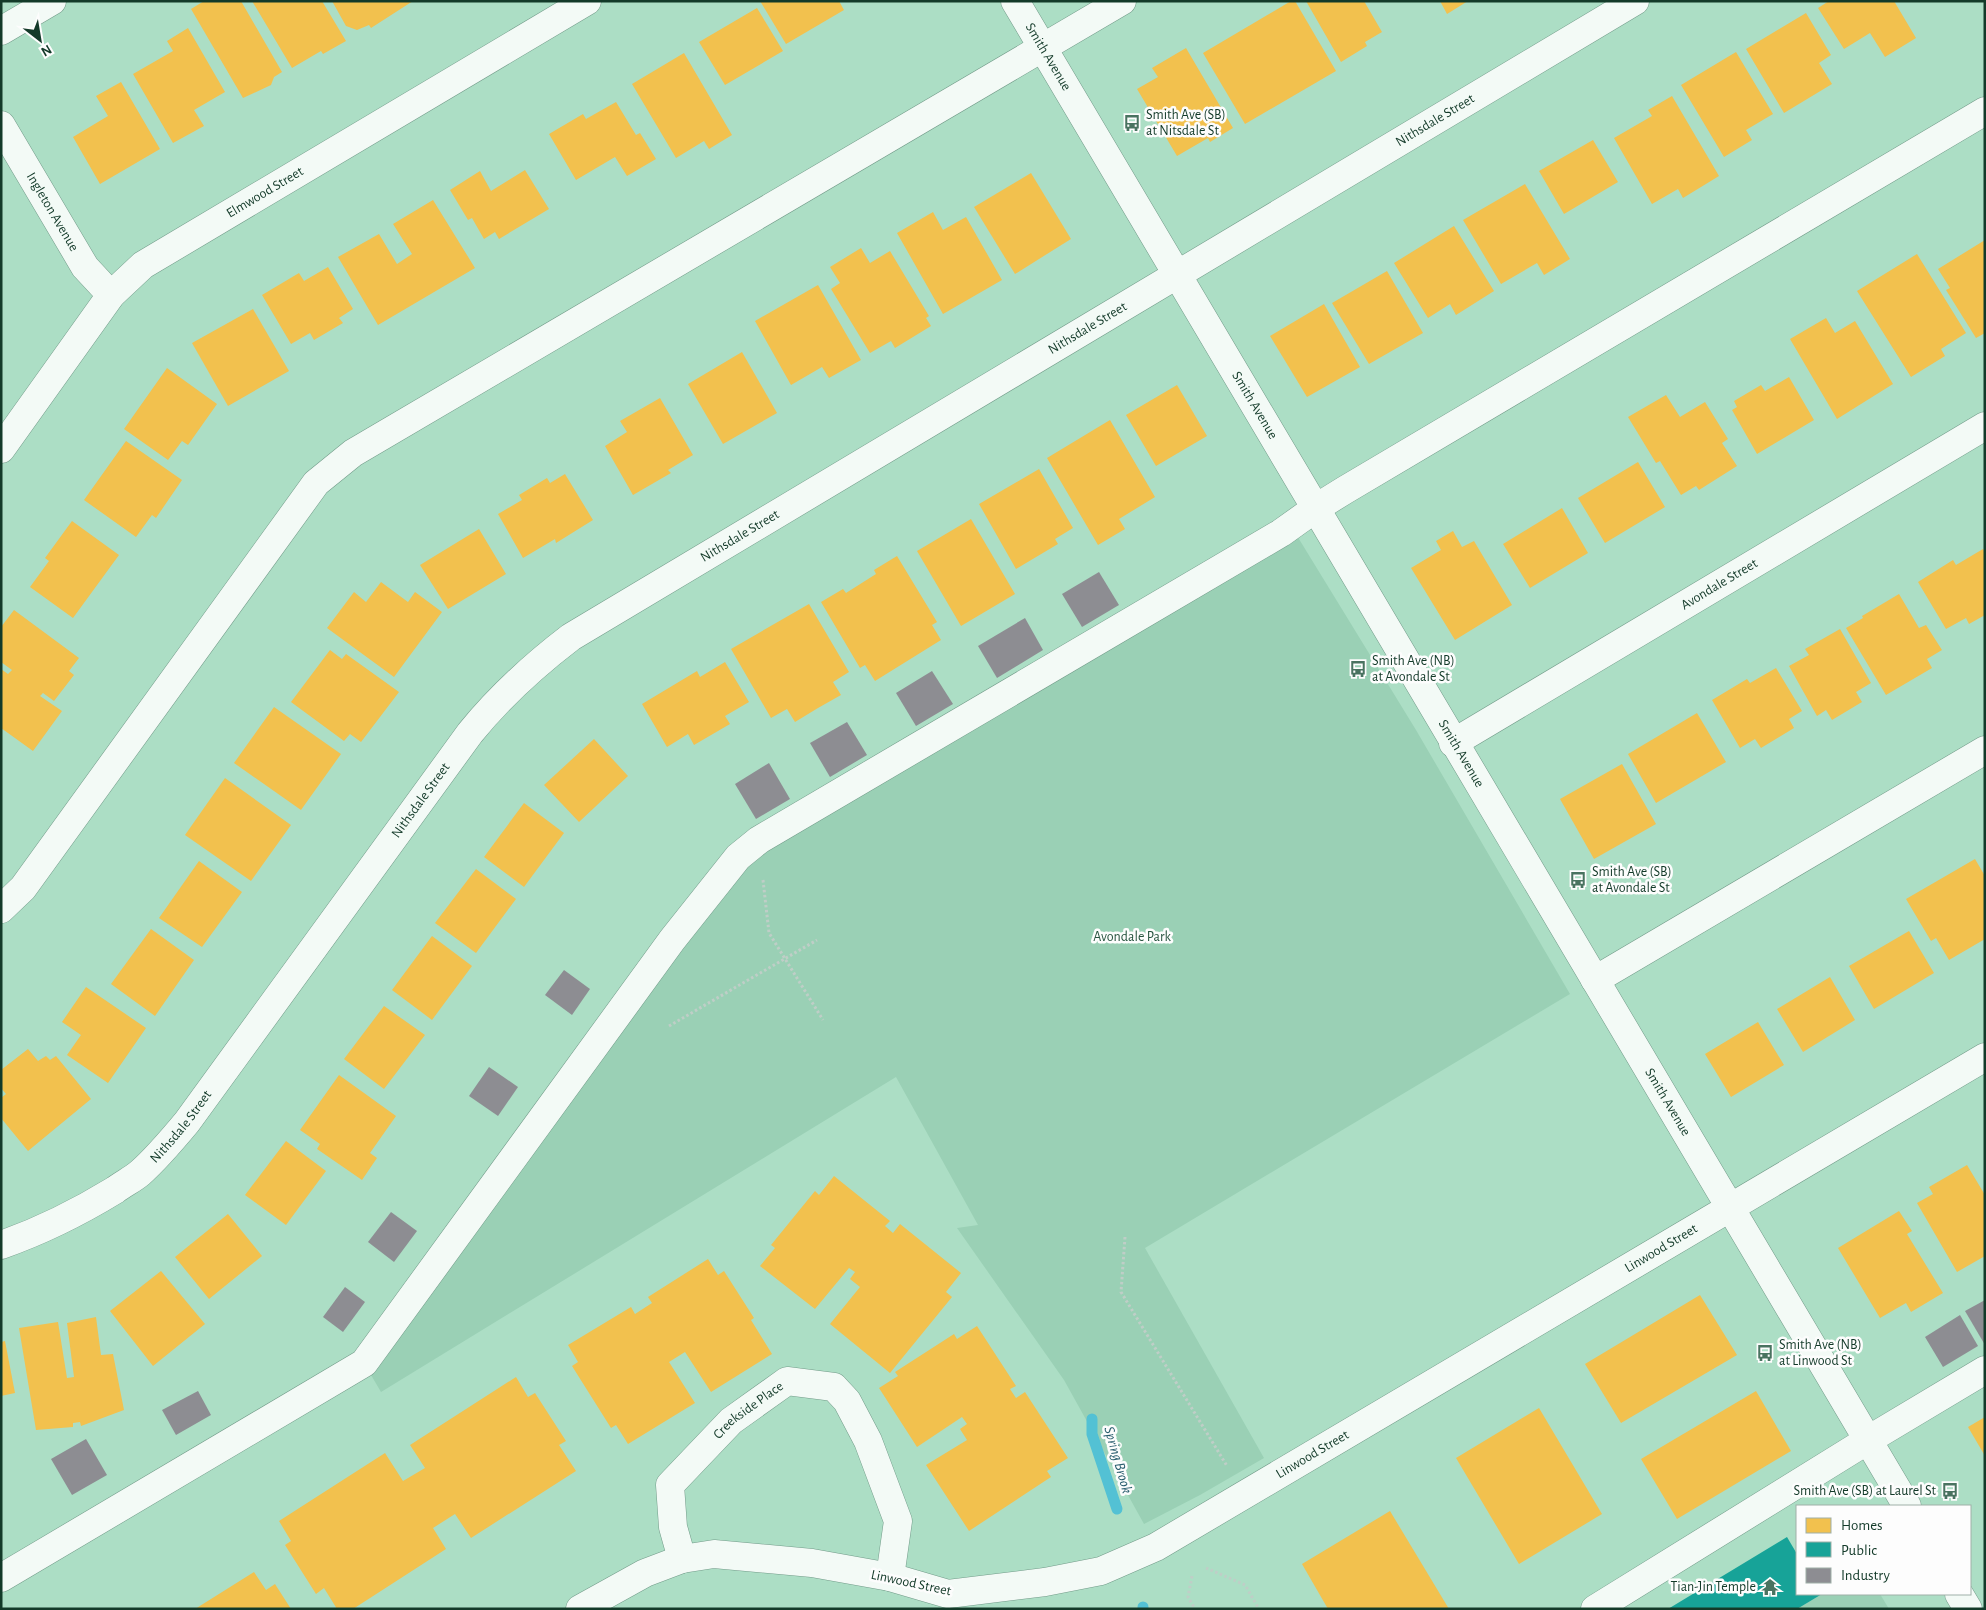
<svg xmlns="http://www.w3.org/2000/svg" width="1986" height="1610" viewBox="0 0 1986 1610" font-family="'Alegreya Sans',sans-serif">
<rect width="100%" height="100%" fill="#acdec5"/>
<g fill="#9ad0b5">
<path d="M 1291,526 L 1416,730 L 1570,994 L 1145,1248 L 1264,1458 L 1200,1495 L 1144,1524 L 1064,1380 L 957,1228 L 978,1225 L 896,1077 L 381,1392 L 364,1363 L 738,857 Z"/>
<path d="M 1822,1594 L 1880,1594 L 1889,1609 L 1797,1609 Z"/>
</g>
<g fill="#f2c14e">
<path d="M 204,1 L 241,1 L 282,72 L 274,77 L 271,85 L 243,98 L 191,9 Z"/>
<path d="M 252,1 L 322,1 L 346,41 L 323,54 L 321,51 L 292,68 Z"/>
<path d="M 332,1 L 413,1 L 371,28 L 369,25 L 357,30 L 346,26 Z"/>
<path d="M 760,1 L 839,1 L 844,10 L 786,44 Z"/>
<path d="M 1291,1 L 1295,1 L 1336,71 L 1245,124 L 1203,53 Z"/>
<path d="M 1306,1 L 1364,1 L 1382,32 L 1365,42 L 1367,46 L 1341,62 Z"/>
<path d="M 1440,1 L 1468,1 L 1447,14 Z"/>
<path d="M 1829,1 L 1894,1 L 1916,38 L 1885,57 L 1870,33 L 1844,49 L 1818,8 Z"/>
<path d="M 757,8 L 783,51 L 725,85 L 699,42 Z"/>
<path d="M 1806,13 L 1831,55 L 1819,63 L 1832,84 L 1784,113 L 1746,49 Z"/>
<path d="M 188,28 L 225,92 L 194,110 L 204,126 L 173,143 L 133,74 L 173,51 L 167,41 Z"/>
<path d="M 1186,48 L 1233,128 L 1210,142 L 1208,138 L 1177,156 L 1137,89 L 1158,77 L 1152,68 Z"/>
<path d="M 1736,52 L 1773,114 L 1746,130 L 1752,140 L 1724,157 L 1681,85 Z"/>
<path d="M 684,53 L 732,135 L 709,149 L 704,141 L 676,158 L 632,84 Z"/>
<path d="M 121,82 L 160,149 L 100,184 L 73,137 L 108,116 L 96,96 Z"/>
<path d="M 1672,96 L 1719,176 L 1683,198 L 1678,189 L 1652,204 L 1614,138 L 1652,116 L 1648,110 Z"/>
<path d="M 616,102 L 636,135 L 640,133 L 656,159 L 627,176 L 615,157 L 576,180 L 549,134 L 583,114 L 586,119 Z"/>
<path d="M 1593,140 L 1618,182 L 1564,214 L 1539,171 Z"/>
<path d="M 525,170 L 549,209 L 499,239 L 495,232 L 484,239 L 472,218 L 468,220 L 450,190 L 480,171 L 491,191 Z"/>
<path d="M 1031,173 L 1071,239 L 1015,274 L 974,207 Z"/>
<path d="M 1525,184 L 1570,259 L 1544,275 L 1537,263 L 1501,284 L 1463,220 Z"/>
<path d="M 433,200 L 475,268 L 378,325 L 338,257 L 379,234 L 397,264 L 412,254 L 393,224 Z"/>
<path d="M 933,212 L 943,230 L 966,217 L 1002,280 L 943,314 L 897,233 Z"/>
<path d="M 1454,226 L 1494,291 L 1456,315 L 1450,304 L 1428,318 L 1394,263 Z"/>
<path d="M 1985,240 L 1985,333 L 1976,338 L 1946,290 L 1950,288 L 1938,269 Z"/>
<path d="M 861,248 L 870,263 L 890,251 L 929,316 L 926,318 L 931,326 L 895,348 L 891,341 L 870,353 L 831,289 L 840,283 L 830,267 Z"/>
<path d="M 1917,254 L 1966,333 L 1941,349 L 1945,356 L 1911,377 L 1857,291 Z"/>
<path d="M 328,267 L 353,309 L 339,318 L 343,323 L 314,340 L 310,333 L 291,344 L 262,295 L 299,273 L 304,281 Z"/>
<path d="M 1387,271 L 1423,333 L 1369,364 L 1332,303 Z"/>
<path d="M 818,285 L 861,360 L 829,378 L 822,367 L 791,385 L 755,321 Z"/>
<path d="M 1324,304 L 1360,367 L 1307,397 L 1270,336 Z"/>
<path d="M 253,309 L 289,371 L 228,406 L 192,343 Z"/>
<path d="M 1826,318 L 1835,333 L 1855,321 L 1893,384 L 1837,419 L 1790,339 Z"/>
<path d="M 742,352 L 777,413 L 723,444 L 688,384 Z"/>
<path d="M 167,368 L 217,404 L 188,445 L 182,441 L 168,460 L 124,429 Z"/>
<path d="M 1789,377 L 1814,420 L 1757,454 L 1732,410 L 1737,407 L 1734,401 L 1761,385 L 1765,391 Z"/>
<path d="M 1177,385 L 1207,436 L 1156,466 L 1126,415 Z"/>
<path d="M 1666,395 L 1680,417 L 1705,402 L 1728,439 L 1722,443 L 1737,466 L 1699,490 L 1696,486 L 1681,495 L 1660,461 L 1656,463 L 1628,417 Z"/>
<path d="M 660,398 L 693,455 L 668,470 L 671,473 L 633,495 L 605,446 L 627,432 L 620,421 Z"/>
<path d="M 1110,420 L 1155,497 L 1119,519 L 1125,529 L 1098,545 L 1047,458 Z"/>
<path d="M 126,441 L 182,480 L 156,518 L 152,515 L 136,537 L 84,500 Z"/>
<path d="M 1638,462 L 1665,507 L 1605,543 L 1578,498 Z"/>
<path d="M 1039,469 L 1073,528 L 1055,539 L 1058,544 L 1016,569 L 979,504 Z"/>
<path d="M 565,474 L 593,520 L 556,543 L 555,539 L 523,558 L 498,514 L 522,500 L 519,495 L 547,478 L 550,483 Z"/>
<path d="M 1562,508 L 1588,553 L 1530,588 L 1503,544 Z"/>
<path d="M 971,519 L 1015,594 L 961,626 L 917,551 Z"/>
<path d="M 72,521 L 119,555 L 73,618 L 30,587 L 49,561 L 45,558 Z"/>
<path d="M 479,529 L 506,574 L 448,609 L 420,565 Z"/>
<path d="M 1453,531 L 1462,547 L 1474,541 L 1512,605 L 1455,640 L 1411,568 L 1441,550 L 1436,541 Z"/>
<path d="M 1983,549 L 1985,553 L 1985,615 L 1969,624 L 1966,618 L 1946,629 L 1918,582 L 1953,560 L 1956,565 Z"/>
<path d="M 897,556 L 937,622 L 932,625 L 941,640 L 875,681 L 865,665 L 860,668 L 821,602 L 843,589 L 846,593 L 876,574 L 874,570 Z"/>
<path d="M 381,582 L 408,602 L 415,592 L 442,612 L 394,677 L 327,628 L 354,592 L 366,602 Z"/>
<path d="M 1899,594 L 1919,628 L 1926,625 L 1942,650 L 1927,659 L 1932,668 L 1886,695 L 1846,628 L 1863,618 L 1862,616 Z"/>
<path d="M 809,604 L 849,672 L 833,682 L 841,695 L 818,708 L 795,722 L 787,709 L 771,718 L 731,649 Z"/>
<path d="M 14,610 L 79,658 L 69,671 L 74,675 L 54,701 L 43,693 L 40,696 L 62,711 L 33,751 L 1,728 L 1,669 L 8,674 L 12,670 L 1,662 L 1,627 Z"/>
<path d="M 1840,629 L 1871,683 L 1856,692 L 1862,702 L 1832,720 L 1826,710 L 1817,716 L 1789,666 L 1809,655 L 1805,649 Z"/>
<path d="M 330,650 L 342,659 L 346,654 L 399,692 L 361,742 L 350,734 L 344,741 L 291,702 Z"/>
<path d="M 725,662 L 749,702 L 725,716 L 730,724 L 694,745 L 688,734 L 667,747 L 642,704 L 697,671 L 700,677 Z"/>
<path d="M 1776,668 L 1802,711 L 1789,719 L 1794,728 L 1761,748 L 1755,739 L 1740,748 L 1712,700 L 1747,679 L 1750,683 Z"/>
<path d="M 274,707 L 341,754 L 301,810 L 234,763 Z"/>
<path d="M 1697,713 L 1726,762 L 1656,803 L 1628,754 Z"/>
<path d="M 594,739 L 628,776 L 579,822 L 544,785 Z"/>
<path d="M 1622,764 L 1656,824 L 1594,859 L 1560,799 Z"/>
<path d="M 225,778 L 291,825 L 251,881 L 185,835 Z"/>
<path d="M 524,803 L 564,833 L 524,887 L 484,857 Z"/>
<path d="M 1975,859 L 1985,876 L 1985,939 L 1949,960 L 1936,938 L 1931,941 L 1906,899 Z"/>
<path d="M 199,861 L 242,892 L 202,947 L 159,918 Z"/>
<path d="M 476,869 L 516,899 L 476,953 L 435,923 Z"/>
<path d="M 151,929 L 194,960 L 155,1016 L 111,984 Z"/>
<path d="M 1909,931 L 1934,973 L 1874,1009 L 1849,966 Z"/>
<path d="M 432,936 L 472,966 L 432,1020 L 392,990 Z"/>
<path d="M 1830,977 L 1855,1020 L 1803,1052 L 1777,1009 Z"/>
<path d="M 86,987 L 146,1028 L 108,1083 L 67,1055 L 81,1035 L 62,1022 Z"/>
<path d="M 384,1006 L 425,1035 L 384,1089 L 344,1059 Z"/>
<path d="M 1758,1022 L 1784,1065 L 1731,1097 L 1705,1054 Z"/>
<path d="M 28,1049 L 38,1061 L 46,1056 L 50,1060 L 56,1056 L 91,1099 L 28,1151 L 1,1118 L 1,1098 L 6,1094 L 1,1088 L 1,1070 Z"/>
<path d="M 339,1075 L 396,1116 L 370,1153 L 377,1158 L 362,1180 L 317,1149 L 320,1144 L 300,1130 Z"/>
<path d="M 286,1141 L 326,1171 L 286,1225 L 245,1195 Z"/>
<path d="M 1967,1165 L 1985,1195 L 1985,1256 L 1957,1272 L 1917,1203 L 1933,1194 L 1929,1187 Z"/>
<path d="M 834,1176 L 890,1221 L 885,1226 L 893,1233 L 900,1224 L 961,1273 L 946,1292 L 952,1297 L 890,1373 L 830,1324 L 860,1287 L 850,1279 L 855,1272 L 849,1268 L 815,1309 L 760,1266 L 775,1248 L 771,1245 L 815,1191 L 819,1195 Z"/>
<path d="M 1899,1211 L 1912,1231 L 1907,1234 L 1943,1293 L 1911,1312 L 1906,1303 L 1880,1318 L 1838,1248 Z"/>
<path d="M 228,1214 L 262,1256 L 209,1299 L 175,1257 Z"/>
<path d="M 708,1259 L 718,1275 L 724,1271 L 754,1318 L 751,1320 L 772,1354 L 711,1392 L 685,1352 L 669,1362 L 695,1403 L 628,1444 L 616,1425 L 611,1428 L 572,1366 L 578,1362 L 568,1345 L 631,1307 L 635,1314 L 652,1303 L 648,1297 Z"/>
<path d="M 161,1271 L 205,1324 L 153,1366 L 110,1311 Z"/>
<path d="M 1700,1295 L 1737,1355 L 1621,1423 L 1585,1364 Z"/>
<path d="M 96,1317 L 101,1355 L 113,1354 L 124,1410 L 81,1426 L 80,1422 L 73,1423 L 73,1427 L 36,1430 L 19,1328 L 58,1322 L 67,1378 L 74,1377 L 67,1323 Z"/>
<path d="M 977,1326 L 1016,1386 L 1010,1389 L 1016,1398 L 1025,1392 L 1068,1458 L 1047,1471 L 1051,1477 L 969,1531 L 926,1465 L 967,1440 L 960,1429 L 967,1424 L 962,1417 L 917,1447 L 879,1388 L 898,1376 L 895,1372 L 954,1334 L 957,1339 Z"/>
<path d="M 5,1341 L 15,1393 L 1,1396 L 1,1342 Z"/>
<path d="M 516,1377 L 528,1397 L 535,1393 L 566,1441 L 559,1445 L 576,1471 L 471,1538 L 455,1514 L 433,1528 L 446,1549 L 353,1609 L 337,1609 L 324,1588 L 316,1594 L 285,1545 L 291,1541 L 279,1521 L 385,1453 L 403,1481 L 425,1468 L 410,1445 Z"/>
<path d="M 1756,1391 L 1791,1451 L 1677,1519 L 1641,1459 Z"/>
<path d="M 1539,1408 L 1602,1514 L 1519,1564 L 1456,1458 Z"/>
<path d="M 1985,1417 L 1985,1456 L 1968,1427 Z"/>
<path d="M 1390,1511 L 1449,1609 L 1328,1609 L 1302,1564 Z"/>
<path d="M 254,1572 L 266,1590 L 275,1584 L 291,1609 L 195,1609 Z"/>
</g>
<path fill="#17a398" d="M 1787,1537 L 1797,1554 L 1797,1594 L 1822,1594 L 1797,1609 L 1668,1609 Z"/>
<g fill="#8d8d92">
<path d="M 1099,572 L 1119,605 L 1082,627 L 1062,594 Z"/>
<path d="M 1025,618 L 1043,650 L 997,678 L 978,646 Z"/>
<path d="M 932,671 L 953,704 L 916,726 L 896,693 Z"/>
<path d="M 847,722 L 867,755 L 830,777 L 810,743 Z"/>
<path d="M 769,763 L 790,799 L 756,819 L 735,784 Z"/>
<path d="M 564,970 L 590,989 L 572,1015 L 545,995 Z"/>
<path d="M 489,1067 L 518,1087 L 498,1116 L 469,1096 Z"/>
<path d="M 391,1212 L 417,1231 L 394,1262 L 368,1242 Z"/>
<path d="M 345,1287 L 365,1302 L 343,1332 L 323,1317 Z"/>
<path d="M 1985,1300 L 1985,1345 L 1965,1311 Z"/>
<path d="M 1960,1315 L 1978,1346 L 1943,1367 L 1925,1337 Z"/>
<path d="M 198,1391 L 211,1415 L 176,1435 L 162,1410 Z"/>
<path d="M 86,1439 L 107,1475 L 72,1495 L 51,1459 Z"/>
</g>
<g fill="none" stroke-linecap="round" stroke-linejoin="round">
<g stroke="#53c1d4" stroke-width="11">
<path d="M 1092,1419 L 1092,1434 L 1117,1509"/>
<path d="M 1143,1607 L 1143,1609"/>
</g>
<g stroke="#729b89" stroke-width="29">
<g id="minor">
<path id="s1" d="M 1015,1 L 1907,1506"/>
<path d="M 1,31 L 52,1"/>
<path id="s2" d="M 1,125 L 85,267 L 111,295"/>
<path id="s3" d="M 1,449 L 111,295 L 143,265 L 587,1"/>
<path id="s4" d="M 1453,743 L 1985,426"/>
<path d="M 1,909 L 23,888 L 316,483 L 353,453 L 1122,1"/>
<path d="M 1595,980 L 1985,750"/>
<path id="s5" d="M 1,1245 C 41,1231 79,1212 115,1190 C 123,1184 133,1179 140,1173 C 157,1158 172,1140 187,1122 L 470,733 C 500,696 533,666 571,637 L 1635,1"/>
<path id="s6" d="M 682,1559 L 673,1527 L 670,1485 L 731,1421 L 787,1381 L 834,1387 L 847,1401 L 868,1441 L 898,1521 L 890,1577"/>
<path d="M 1,1578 L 364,1363 L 672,940 L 738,857 L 759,840 L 1281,533 L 1316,508 L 1345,490 L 1985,111"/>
<path d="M 1959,1594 L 1968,1609"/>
<path id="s7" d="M 580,1609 L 645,1573 L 682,1559 L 714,1554 L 812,1563 L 890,1577 L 948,1594 L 1045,1582 L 1101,1571 L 1156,1547 L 1985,1057"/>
<path d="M 1595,1609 L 1868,1440 L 1985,1370"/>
</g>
</g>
<g stroke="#bfcec7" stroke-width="3" stroke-dasharray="2.5 2.5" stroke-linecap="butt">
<path d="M 763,880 L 769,933 L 823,1020"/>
<path d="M 669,1026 L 817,940"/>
<path d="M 1125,1237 L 1121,1292 L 1227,1466"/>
<path d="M 1206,1568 L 1245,1585 L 1259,1609"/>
<path d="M 1192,1576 L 1188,1597 L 1195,1609"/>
</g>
<use href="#minor" stroke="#f3faf6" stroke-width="28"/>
</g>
<defs>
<g id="bus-bare" transform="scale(1.35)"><path d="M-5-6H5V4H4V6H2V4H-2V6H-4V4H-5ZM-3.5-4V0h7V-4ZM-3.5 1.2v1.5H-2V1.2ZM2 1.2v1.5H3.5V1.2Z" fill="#497360" stroke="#fdfdfd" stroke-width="2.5" paint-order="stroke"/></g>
<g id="temple-bare" transform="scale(1.35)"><path d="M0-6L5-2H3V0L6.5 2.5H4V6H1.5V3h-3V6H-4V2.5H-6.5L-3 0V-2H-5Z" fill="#497360" stroke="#fdfdfd" stroke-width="2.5" paint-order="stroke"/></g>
</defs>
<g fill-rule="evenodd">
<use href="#bus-bare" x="1132" y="123"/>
<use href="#bus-bare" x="1358" y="669"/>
<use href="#bus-bare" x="1578" y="880"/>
<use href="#bus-bare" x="1765" y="1353"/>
<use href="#bus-bare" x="1950" y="1491"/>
<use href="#temple-bare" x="1770" y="1587"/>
</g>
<g text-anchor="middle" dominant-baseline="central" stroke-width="5" stroke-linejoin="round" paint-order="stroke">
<g font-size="14" fill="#133a29" stroke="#fdfdfd">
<text stroke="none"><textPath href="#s1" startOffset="65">Smith Avenue</textPath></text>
<text stroke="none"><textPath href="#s5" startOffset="1854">Nithsdale Street</textPath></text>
<text stroke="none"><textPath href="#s3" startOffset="375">Elmwood Street</textPath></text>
<text stroke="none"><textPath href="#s2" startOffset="101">Ingleton Avenue</textPath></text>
<text stroke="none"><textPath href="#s5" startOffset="1449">Nithsdale Street</textPath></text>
<text stroke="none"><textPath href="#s1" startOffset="470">Smith Avenue</textPath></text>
<text stroke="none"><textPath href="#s5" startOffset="1044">Nithsdale Street</textPath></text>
<text stroke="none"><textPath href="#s4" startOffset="310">Avondale Street</textPath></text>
<text stroke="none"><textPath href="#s1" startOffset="875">Smith Avenue</textPath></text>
<text stroke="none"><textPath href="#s5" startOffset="624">Nithsdale Street</textPath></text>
<text stroke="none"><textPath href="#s1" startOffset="1280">Smith Avenue</textPath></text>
<text stroke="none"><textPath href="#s5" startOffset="219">Nithsdale Street</textPath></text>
<text stroke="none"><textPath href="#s7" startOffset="1186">Linwood Street</textPath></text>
<text stroke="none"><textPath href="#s6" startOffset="184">Creekside Place</textPath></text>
<text stroke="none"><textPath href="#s7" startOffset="781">Linwood Street</textPath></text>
<text transform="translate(911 1583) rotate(12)">Linwood Street</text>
</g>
<g font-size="14" fill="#133a29" stroke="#fdfdfd" text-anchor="start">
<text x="1146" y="115">Smith Ave (SB)<tspan x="1146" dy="16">at Nitsdale St</tspan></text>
<text x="1372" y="661">Smith Ave (NB)<tspan x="1372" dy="16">at Avondale St</tspan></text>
<text x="1592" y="872">Smith Ave (SB)<tspan x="1592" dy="16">at Avondale St</tspan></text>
<text x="1779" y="1345">Smith Ave (NB)<tspan x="1779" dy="16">at Linwood St</tspan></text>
<text x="1936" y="1491" text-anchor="end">Smith Ave (SB) at Laurel St</text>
<text x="1756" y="1587" text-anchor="end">Tian-Jin Temple</text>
</g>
<g font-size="14" fill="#26533e" stroke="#fdfdfd">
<text x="1132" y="937">Avondale Park</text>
</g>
<g font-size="15" font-style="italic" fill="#295d6e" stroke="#fdfdfd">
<text transform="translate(1118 1460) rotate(74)">Spring Brook</text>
</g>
</g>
<rect width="1986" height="1610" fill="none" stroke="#133a29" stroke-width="5"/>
<rect x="1796" y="1505" width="175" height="90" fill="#fdfdfd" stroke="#9fafa8"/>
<rect x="1806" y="1518" width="25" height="15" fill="#f2c14e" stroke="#9fafa8"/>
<text x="1841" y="1530" font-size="15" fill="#133a29">Homes</text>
<rect x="1806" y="1542" width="25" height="15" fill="#17a398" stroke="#9fafa8"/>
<text x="1841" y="1555" font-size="15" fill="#133a29">Public</text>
<rect x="1806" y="1568" width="25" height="15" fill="#8d8d92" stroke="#9fafa8"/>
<text x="1841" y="1580" font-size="15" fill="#133a29">Industry</text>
<g transform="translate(40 40) rotate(149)" stroke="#fdfdfd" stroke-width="4" paint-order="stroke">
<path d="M0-4L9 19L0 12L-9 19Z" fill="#133a29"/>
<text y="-8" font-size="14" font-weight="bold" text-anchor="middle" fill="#133a29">N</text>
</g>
</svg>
